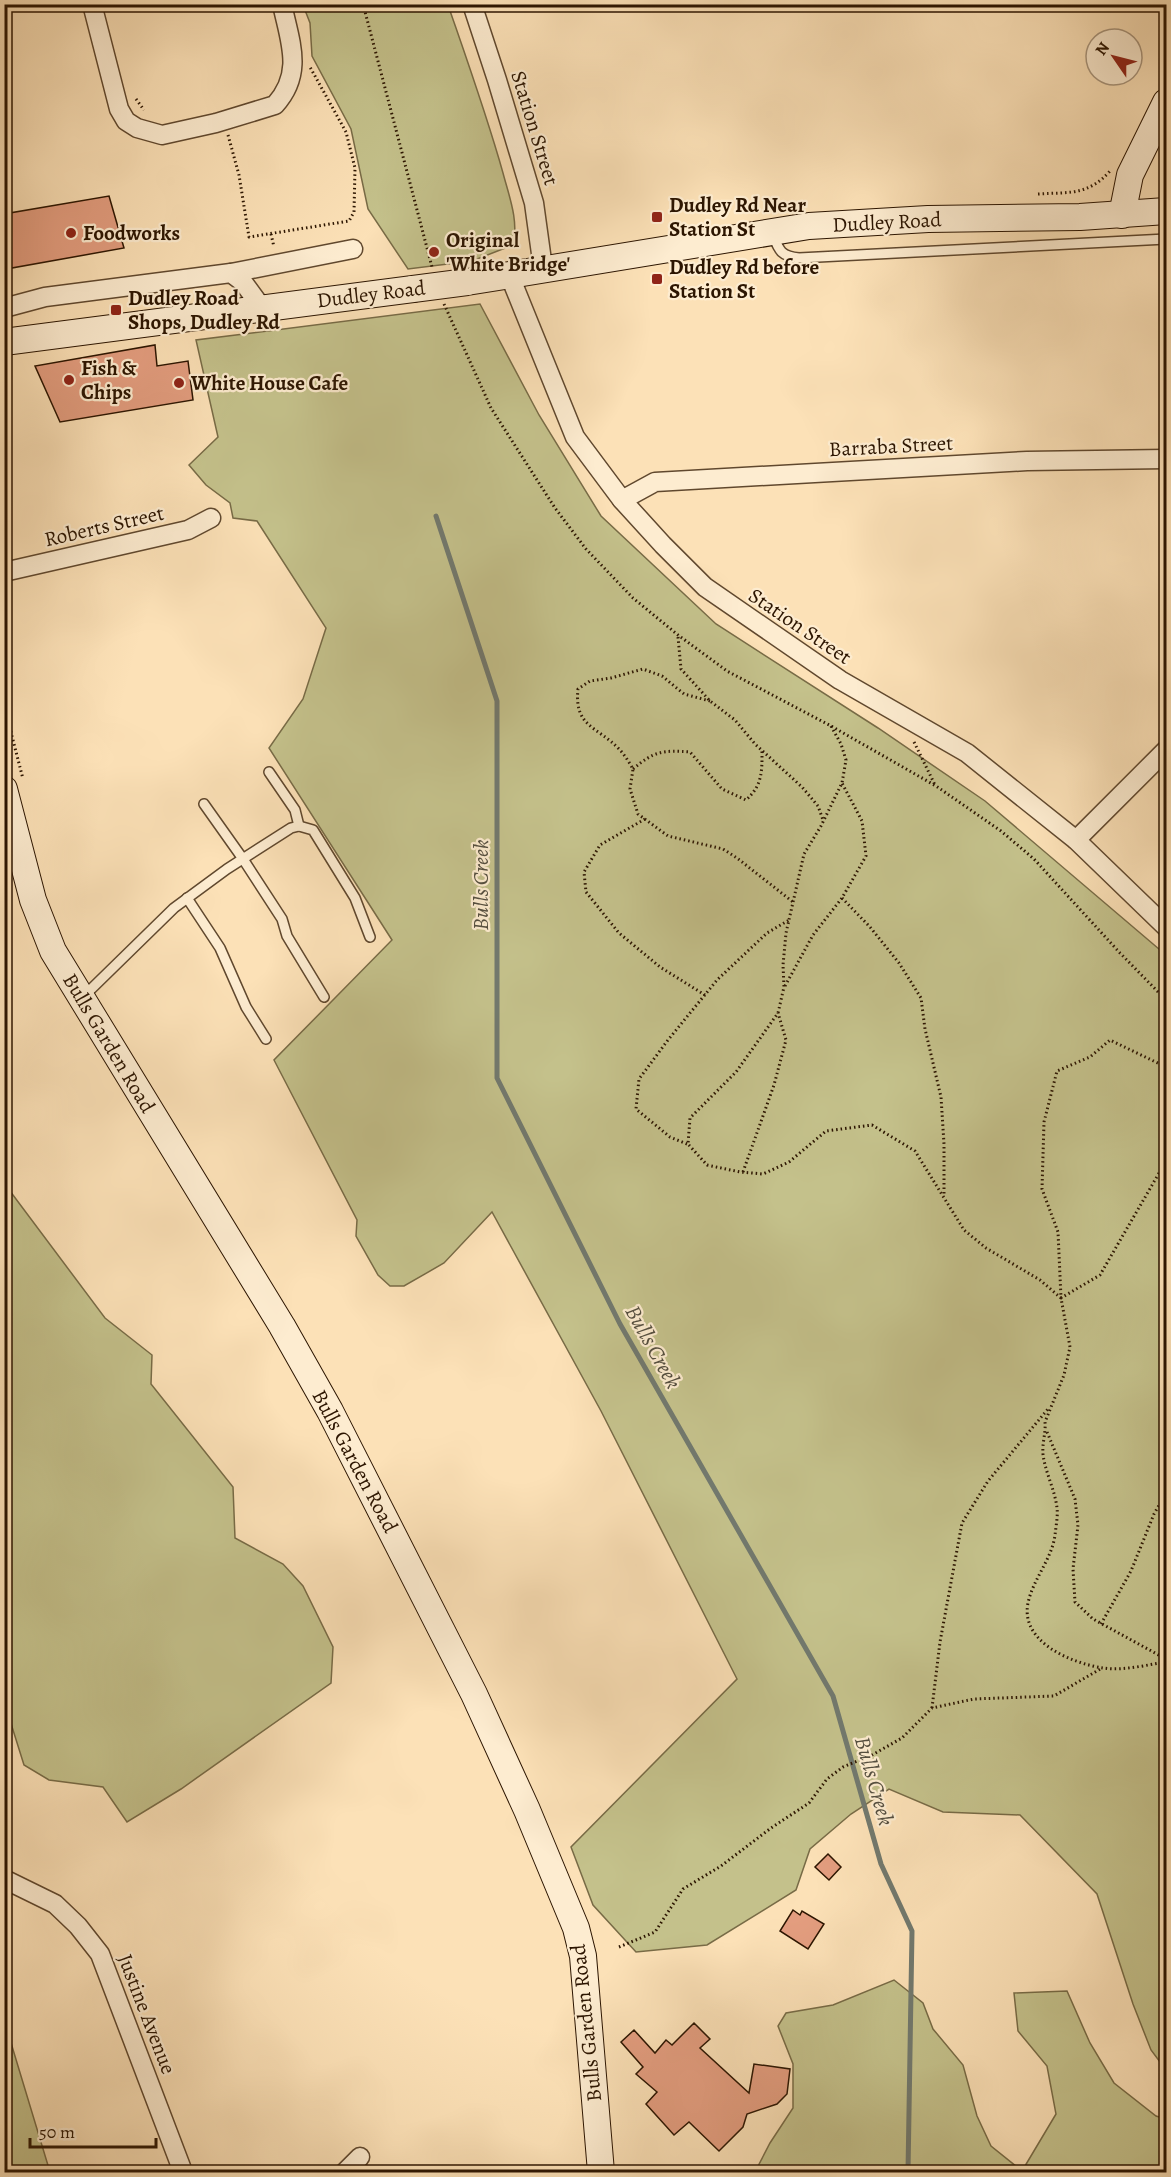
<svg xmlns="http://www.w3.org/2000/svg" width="1171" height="2177" viewBox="0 0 1171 2177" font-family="Alegreya,serif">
<rect width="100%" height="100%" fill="#fce1b7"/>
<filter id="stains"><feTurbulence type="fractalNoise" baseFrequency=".00333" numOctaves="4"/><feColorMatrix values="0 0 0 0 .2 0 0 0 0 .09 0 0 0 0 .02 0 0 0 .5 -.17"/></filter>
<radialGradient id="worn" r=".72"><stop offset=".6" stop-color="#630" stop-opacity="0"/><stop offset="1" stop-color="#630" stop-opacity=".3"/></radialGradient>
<g fill="#c4c18b" stroke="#786b46" stroke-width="1.5">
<path d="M 303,5 L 448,5 C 467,60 487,116 503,173 C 509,196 519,221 513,245 L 472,261 L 408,269 L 368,209 L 351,129 L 312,56 L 310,23 Z"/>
<path d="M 480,304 L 539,415 L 601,516 L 716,624 L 878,728 L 985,801 L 1166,955 L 1166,2070 L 1151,2050 L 1133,2004 L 1097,1894 L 1020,1815 L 943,1812 L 889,1789 L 851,1814 L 810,1849 L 796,1890 L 707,1945 L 636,1952 L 593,1905 L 571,1847 L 737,1679 L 601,1411 L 492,1212 L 444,1263 L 404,1286 L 390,1286 L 378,1275 L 356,1236 L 357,1220 L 274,1060 L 392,940 L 269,748 L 303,699 L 326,628 L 257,521 L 233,518 L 230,503 L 206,485 L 189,465 L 218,437 L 196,340 Z"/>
<path d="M 4,1183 L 105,1318 L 152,1355 L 151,1384 L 233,1487 L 235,1538 L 283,1564 L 303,1586 L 333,1647 L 331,1683 L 181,1789 L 127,1822 L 103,1787 L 49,1780 L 24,1765 L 8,1714 L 5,1712 Z"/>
<path d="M 894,1980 L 923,2003 L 933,2029 L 963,2065 L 977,2116 L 991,2146 L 1022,2171 L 1056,2114 L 1047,2066 L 1018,2031 L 1014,1993 L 1067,1991 L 1090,2043 L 1114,2083 L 1156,2116 L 1166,2119 L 1166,2172 L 755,2172 L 770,2143 L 793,2108 L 793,2064 L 778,2026 L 786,2013 L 833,2005 Z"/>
<path d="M 4,2023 L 5,2023 L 50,2172 L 5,2172 Z"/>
</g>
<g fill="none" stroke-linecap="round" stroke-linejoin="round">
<path stroke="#72796e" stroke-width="5" d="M 436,516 L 497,701 L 497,1078 L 620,1324 L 833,1696 L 881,1864 L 912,1931 L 908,2172"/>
</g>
<g fill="#e39d7f" stroke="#2c1501" stroke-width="1.5">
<path d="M 109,196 L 124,248 L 6,269 L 4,214 Z"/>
<path d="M 155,345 L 157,366 L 188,361 L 193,400 L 60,422 L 35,366 Z"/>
<path d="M 828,1854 L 841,1867 L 829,1880 L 815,1867 Z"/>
<path d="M 793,1910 L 800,1915 L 802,1911 L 824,1924 L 808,1949 L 780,1931 Z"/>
<path d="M 694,2023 L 710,2039 L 700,2048 L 749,2093 L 754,2064 L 790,2069 L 787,2094 L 777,2104 L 747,2114 L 743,2127 L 719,2151 L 689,2122 L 674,2135 L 646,2104 L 657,2092 L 636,2074 L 643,2067 L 621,2042 L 634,2030 L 655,2053 L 666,2040 L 672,2045 Z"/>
</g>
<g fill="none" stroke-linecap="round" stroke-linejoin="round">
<g stroke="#60482e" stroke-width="12">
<g id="service">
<path d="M 772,233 C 779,250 780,256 799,258 L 1166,239"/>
<path d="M 269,772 L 295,810 L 299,826"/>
<path d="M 204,804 L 243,859 L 282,919 L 287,936 L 324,997"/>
<path d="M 187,898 L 220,948 L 246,1007 L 266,1039"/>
<path d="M 84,996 L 174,908 L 227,869 L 291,828 L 299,826 L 313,830 L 355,898 L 370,937"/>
</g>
</g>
<g stroke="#60482e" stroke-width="21">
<g id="minor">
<path d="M 92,4 L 119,109 L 126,121 L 137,128 L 162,135 L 216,123 L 275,105 C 304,73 290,42 282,4"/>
<path d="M 472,4 L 497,80 L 534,203 L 543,268"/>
<path d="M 231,273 L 353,249"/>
<path d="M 509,274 L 575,437 L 622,500 L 663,545 L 705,587 L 840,680 L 967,753 L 1076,840 L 1166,927"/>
<path d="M 4,308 L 45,297 L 231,273 L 243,282 L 262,308"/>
<path d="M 622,500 L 655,482 L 1027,461 L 1166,459"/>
<path d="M 4,572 L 188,530 L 211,518"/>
<path d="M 1076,840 L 1166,750"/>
<path d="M 4,1879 L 55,1904 L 78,1926 L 100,1954 L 183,2172"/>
<path d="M 345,2172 L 360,2157"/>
</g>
</g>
<g stroke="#2c1501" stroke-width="28">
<g id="secondary">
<path d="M 1122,215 L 1130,175 L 1166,102"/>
<path d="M 467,282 L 809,226 L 928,219 L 1080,217 L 1166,211"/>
<path d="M 4,342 L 413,289"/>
<path d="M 4,789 L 33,900 L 53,951 L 282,1326 L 330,1411 L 474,1694 L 527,1810 L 576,1928 L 583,1956 L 601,2172"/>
</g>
</g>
<g stroke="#2c1501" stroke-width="3" stroke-dasharray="1.5 3" stroke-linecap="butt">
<path d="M 363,4 L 432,267"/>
<path d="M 136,99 L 144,110"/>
<path d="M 228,135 L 239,175 L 249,237 L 349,221 L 354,212 L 355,168 L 346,132 L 310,67"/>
<path d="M 1038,194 C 1068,192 1088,196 1110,171"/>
<path d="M 271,234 L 274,247"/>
<path d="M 444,304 L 491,408 L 555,508 L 586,549 L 633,598 L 678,635 L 727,671 L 831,726 L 936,786 L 1001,831 L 1034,859 L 1120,953 L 1166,1000"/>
<path d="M 678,637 L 681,669 L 710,701 L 735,720 L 755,744 L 802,787 L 818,806 L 823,820"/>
<path d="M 710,701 L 684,694 L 662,676 L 643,669 L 611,678 L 590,681 L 578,689 C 574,727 597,726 619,749 C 624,754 629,762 633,769 L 630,789 L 638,814 L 668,836 L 723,849 L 737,858 L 793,902"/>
<path d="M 4,705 L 23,779"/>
<path d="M 831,726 L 841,744 L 846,760 L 842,783 L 821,826 L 804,854 L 786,933 L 783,965 L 784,987 L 778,1013 L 736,1072 L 690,1118 L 688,1144 L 707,1165 L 740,1172 L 763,1174 L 789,1162 L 826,1131 L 872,1125 L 915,1151 L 964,1230 L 986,1248 L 1040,1280 L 1061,1298 L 1070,1347 L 1064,1375 L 1045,1422 C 1046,1433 1042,1443 1043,1454 C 1045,1472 1055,1490 1057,1508 C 1058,1516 1056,1526 1055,1535 C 1052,1559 1033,1579 1028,1603 C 1020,1642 1071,1663 1103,1668 C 1123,1671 1146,1665 1166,1662"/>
<path d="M 914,742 L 935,785"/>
<path d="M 633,769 C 654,751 663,750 690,752 L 722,789 L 746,800 C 763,785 762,770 762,749"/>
<path d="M 645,819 L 600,845 L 584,872 L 586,892 L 619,933 L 660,967 L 705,995"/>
<path d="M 842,898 L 870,927 L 899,963 L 921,998 L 925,1029 L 941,1097 L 944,1144 L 944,1196"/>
<path d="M 785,986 L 813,935 L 842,898 L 866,856 L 862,821 L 842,783"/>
<path d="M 1166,1067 L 1110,1040 L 1090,1057 L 1057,1071 L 1044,1122 L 1042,1189 L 1058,1232 L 1061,1298 L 1100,1275 L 1166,1161"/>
<path d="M 687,1144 L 670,1137 L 636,1109 L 639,1079 L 668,1040 L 717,980 L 767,933 L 789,920"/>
<path d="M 743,1172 L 774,1085 L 786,1040 L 778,1013"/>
<path d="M 1047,1432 L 1075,1499 L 1078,1525 L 1073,1569 L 1075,1602 L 1093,1619 L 1166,1659"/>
<path d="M 1101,1624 L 1131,1571 L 1154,1514 L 1166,1493"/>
<path d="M 932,1708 L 940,1642 L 962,1523 L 988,1481 L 1048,1409"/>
<path d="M 619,1947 L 655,1932 L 683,1889 L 721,1866 L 771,1828 L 809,1803 L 827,1779 L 843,1767 L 872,1755 L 902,1738 L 932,1708 L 974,1699 L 1054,1696 L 1102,1668"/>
</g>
<use href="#service" stroke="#fdecd0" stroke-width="9"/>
<use href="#minor" stroke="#fdecd0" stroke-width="18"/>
<use href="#secondary" stroke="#fdecd0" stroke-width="26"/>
<g stroke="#2c1501" stroke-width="28" stroke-linecap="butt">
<path id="secondary-bridge" d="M 413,289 L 467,282"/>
</g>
<use href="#secondary-bridge" stroke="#fdecd0" stroke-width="26"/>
</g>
<g fill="#8f2418" stroke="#fdecd0" stroke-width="2">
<rect x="651" y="211" width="12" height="12" rx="3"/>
<circle cx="71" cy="233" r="6"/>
<circle cx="434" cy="252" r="6"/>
<rect x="651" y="273" width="12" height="12" rx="3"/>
<rect x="110" y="304" width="12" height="12" rx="3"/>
<circle cx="69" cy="380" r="6"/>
<circle cx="179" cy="383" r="6"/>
</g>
<g text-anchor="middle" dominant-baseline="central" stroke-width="4.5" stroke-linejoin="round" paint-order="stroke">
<g font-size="21" fill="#2c1501" stroke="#fdecd0">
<text transform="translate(535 128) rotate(73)">Station Street</text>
<text transform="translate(887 222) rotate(-3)">Dudley Road</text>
<text transform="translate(371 294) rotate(-7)">Dudley Road</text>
<text transform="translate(891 446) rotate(-3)">Barraba Street</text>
<text transform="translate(104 526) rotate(-13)">Roberts Street</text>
<text transform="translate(800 626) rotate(34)">Station Street</text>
<text transform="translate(109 1043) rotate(59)">Bulls Garden Road</text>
<text transform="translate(355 1461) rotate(62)">Bulls Garden Road</text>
<text transform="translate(147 2014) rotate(69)">Justine Avenue</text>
<text transform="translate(586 2023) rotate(-96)">Bulls Garden Road</text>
</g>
<g font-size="21" font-weight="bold" fill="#2c1501" stroke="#fdecd0" text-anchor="start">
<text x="669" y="205">Dudley Rd Near<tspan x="669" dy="24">Station St</tspan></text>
<text x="83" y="233">Foodworks</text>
<text x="446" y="240">Original<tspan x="446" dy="24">'White Bridge'</tspan></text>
<text x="669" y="267">Dudley Rd before<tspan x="669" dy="24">Station St</tspan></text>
<text x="128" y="298">Dudley Road<tspan x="128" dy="24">Shops, Dudley Rd</tspan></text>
<text x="81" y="368">Fish &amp;<tspan x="81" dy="24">Chips</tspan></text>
<text x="191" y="383">White House Cafe</text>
</g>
<g font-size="22" font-style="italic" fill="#554f40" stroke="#fdecd0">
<text transform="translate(481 885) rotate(-90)">Bulls Creek</text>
<text transform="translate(653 1347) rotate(61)">Bulls Creek</text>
<text transform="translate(874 1781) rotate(74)">Bulls Creek</text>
</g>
</g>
<rect width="1171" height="2177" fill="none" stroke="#fce1b7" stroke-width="24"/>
<rect x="6" y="6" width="1159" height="2165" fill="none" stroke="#2c1501" stroke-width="3"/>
<rect x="12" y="12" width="1147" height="2153" fill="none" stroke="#2c1501" stroke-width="1.5"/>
<g transform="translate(1114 57) rotate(305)"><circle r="28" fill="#fdecd0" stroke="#a9967d" stroke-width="1.5"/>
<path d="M0-4.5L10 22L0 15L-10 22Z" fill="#8f2418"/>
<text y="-9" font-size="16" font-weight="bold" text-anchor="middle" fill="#2c1501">N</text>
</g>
<path d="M30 2138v9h126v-9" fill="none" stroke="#2c1501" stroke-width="3"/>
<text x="39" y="2138" font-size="18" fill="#2c1501" stroke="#fdecd0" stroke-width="4.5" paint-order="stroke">50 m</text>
<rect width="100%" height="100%" filter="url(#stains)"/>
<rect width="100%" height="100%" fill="url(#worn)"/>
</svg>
